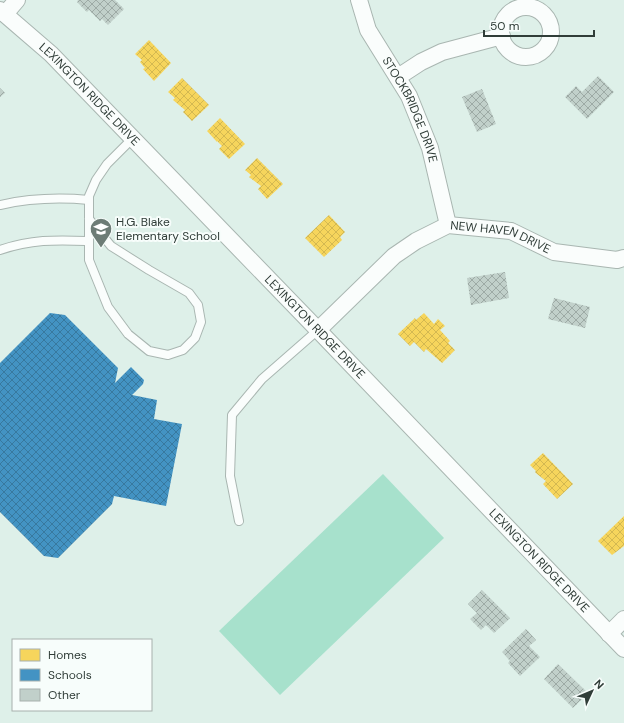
<svg xmlns="http://www.w3.org/2000/svg" width="624" height="723" viewBox="0 0 624 723" font-family="'DM Sans',sans-serif">
<defs>
<pattern id="homes-cross-hatch" width="8" height="8" patternUnits="userSpaceOnUse"><rect width="8" height="8" fill="#f6d55c"/><path d="M0 0l8 8M0 8l8-8" fill="none" stroke="#d3b851"/></pattern>
<pattern id="schools-cross-hatch" width="8" height="8" patternUnits="userSpaceOnUse"><rect width="8" height="8" fill="#4393c3"/><path d="M0 0l8 8M0 8l8-8" fill="none" stroke="#38799f"/></pattern>
<pattern id="building-cross-hatch" width="8" height="8" patternUnits="userSpaceOnUse"><rect width="8" height="8" fill="#c1d0ca"/><path d="M0 0l8 8M0 8l8-8" fill="none" stroke="#9daaa5"/></pattern>
</defs>
<rect width="100%" height="100%" fill="#def0e9"/>
<path fill="#a7e1cc" d="M 383,474 L 444,538 L 280,695 L 219,631 Z"/>
<g fill="url(#homes-cross-hatch)">
<path d="M 149,40 L 171,63 L 154,81 L 143,69 L 145,68 L 140,62 L 142,60 L 135,54 Z"/>
<path d="M 182,78 L 209,105 L 192,121 L 183,112 L 185,110 L 173,100 L 175,98 L 168,92 Z"/>
<path d="M 220,118 L 245,144 L 229,159 L 219,149 L 222,146 L 217,141 L 217,142 L 207,131 Z"/>
<path d="M 257,158 L 283,184 L 267,199 L 258,189 L 261,186 L 249,177 L 251,175 L 245,170 Z"/>
<path d="M 329,215 L 345,232 L 340,237 L 342,240 L 324,257 L 305,238 Z"/>
<path d="M 424,313 L 434,324 L 438,319 L 445,326 L 440,330 L 450,341 L 448,343 L 455,350 L 442,363 L 426,349 L 424,352 L 414,342 L 410,346 L 398,334 L 415,318 L 416,320 Z"/>
<path d="M 543,453 L 573,484 L 557,499 L 543,484 L 546,481 L 537,474 L 535,472 L 536,471 L 530,465 Z"/>
<path d="M 624,516 L 624,546 L 612,555 L 598,541 Z"/>
</g>
<path fill="url(#schools-cross-hatch)" d="M 50,313 L 65,315 L 118,368 L 115,383 L 131,367 L 144,380 L 143,384 L 132,395 L 157,400 L 154,419 L 182,424 L 166,506 L 114,496 L 112,504 L 58,558 L 44,556 L 0,512 L 0,363 Z"/>
<g fill="url(#building-cross-hatch)">
<path d="M 78,0 L 115,0 L 124,9 L 108,25 L 102,19 L 100,21 L 89,10 L 87,12 L 77,2 Z"/>
<path d="M 598,76 L 614,92 L 587,119 L 565,97 L 576,86 L 582,92 Z"/>
<path d="M 0,88 L 5,93 L 0,97 Z"/>
<path d="M 482,89 L 496,124 L 477,132 L 462,97 Z"/>
<path d="M 505,272 L 509,298 L 471,305 L 467,278 Z"/>
<path d="M 554,298 L 590,307 L 585,328 L 548,319 Z"/>
<path d="M 482,590 L 510,618 L 494,633 L 486,625 L 481,630 L 470,619 L 477,613 L 468,604 Z"/>
<path d="M 526,629 L 536,640 L 529,646 L 540,657 L 520,676 L 508,663 L 510,661 L 502,652 Z"/>
<path d="M 558,664 L 588,693 L 573,708 L 544,679 Z"/>
</g>
<g fill="none" stroke-linecap="round" stroke-linejoin="round">
<g stroke="#a9b6b1" stroke-width="10">
<g id="lane">
<path d="M 0,205 C 31,198 58,197 89,200"/>
<path d="M 89,219 L 111,246 L 149,270 L 189,293 L 198,305 L 201,322 L 195,338 L 183,350 L 168,355 L 149,351 L 128,334 L 108,307 L 89,260 L 89,196 L 96,180 L 107,164 L 133,138"/>
<path d="M 0,250 C 33,239 55,240 89,241"/>
<path d="M 239,521 L 230,476 L 232,415 L 262,379 L 318,330"/>
</g>
</g>
<g stroke="#a9b6b1" stroke-width="18">
<g id="street">
<path id="s1" d="M 359,0 L 368,30 L 409,96 L 430,148 L 448,225"/>
<circle cx="526" cy="32" r="25"/>
<path id="s2" d="M 0,10 L 51,54 L 318,330 L 624,649"/>
<path d="M 5,14 L 17,0"/>
<path d="M 398,77 L 421,62 L 442,52 L 502,36"/>
<path id="s3" d="M 318,330 L 394,256 L 416,241 L 448,225 L 511,231 L 554,252 L 617,260 L 624,258"/>
<path d="M 609,634 L 624,619"/>
</g>
</g>
<use href="#lane" stroke="#fafdfc" stroke-width="8"/>
<use href="#street" stroke="#fafdfc" stroke-width="16"/>
</g>
<defs>
<g id="school-pin" transform="scale(1.15)"><path d="M0 17L-7.5 6A9.5 9.5 0 1 1 7.5 6Z" fill="#6d7c76" stroke="#f7fdfb"/><path d="M0-5L7-2L0 1L-7-2ZM-4 1L0 2.5L4 1V4Q0 6-4 4Z" fill="#fff"/></g>
</defs>
<g fill-rule="evenodd">
<use href="#school-pin" x="101" y="229"/>
</g>
<g text-anchor="middle" dominant-baseline="central" stroke-width="4" stroke-linejoin="round" paint-order="stroke">
<g font-size="12" fill="#303d38" stroke="#f7fdfb">
<text stroke="none"><textPath href="#s2" startOffset="123">LEXINGTON RIDGE DRIVE</textPath></text>
<text stroke="none"><textPath href="#s1" startOffset="122">STOCKBRIDGE DRIVE</textPath></text>
<text stroke="none"><textPath href="#s3" startOffset="223">NEW HAVEN DRIVE</textPath></text>
<text stroke="none"><textPath href="#s2" startOffset="447">LEXINGTON RIDGE DRIVE</textPath></text>
<text stroke="none"><textPath href="#s2" startOffset="771">LEXINGTON RIDGE DRIVE</textPath></text>
</g>
<g font-size="12" fill="#303d38" stroke="#f7fdfb" text-anchor="start">
<text x="116" y="222">H.G. Blake<tspan x="116" dy="14">Elementary School</tspan></text>
</g>
</g>
<rect x="12" y="639" width="140" height="72" fill="#f7fdfb" stroke="#a7b0ad"/>
<rect x="20" y="649" width="20" height="12" fill="#f6d55c" stroke="#a7b0ad"/>
<text x="48" y="659" font-size="12" fill="#303d38">Homes</text>
<rect x="20" y="669" width="20" height="12" fill="#4393c3" stroke="#a7b0ad"/>
<text x="48" y="679" font-size="12" fill="#303d38">Schools</text>
<rect x="20" y="689" width="20" height="12" fill="#c1d0ca" stroke="#a7b0ad"/>
<text x="48" y="699" font-size="12" fill="#303d38">Other</text>
<g transform="translate(592 691) rotate(46)" stroke="#f7fdfb" stroke-width="3" paint-order="stroke">
<path d="M0-3L7 15L0 10L-7 15Z" fill="#303d38"/>
<text y="-6" font-size="11" font-weight="bold" text-anchor="middle" fill="#303d38">N</text>
</g>
<path d="M484 30v6h110v-6" fill="none" stroke="#303d38" stroke-width="2"/>
<text x="490" y="30" font-size="12" fill="#303d38" stroke="#f7fdfb" stroke-width="3" paint-order="stroke">50 m</text>
</svg>
